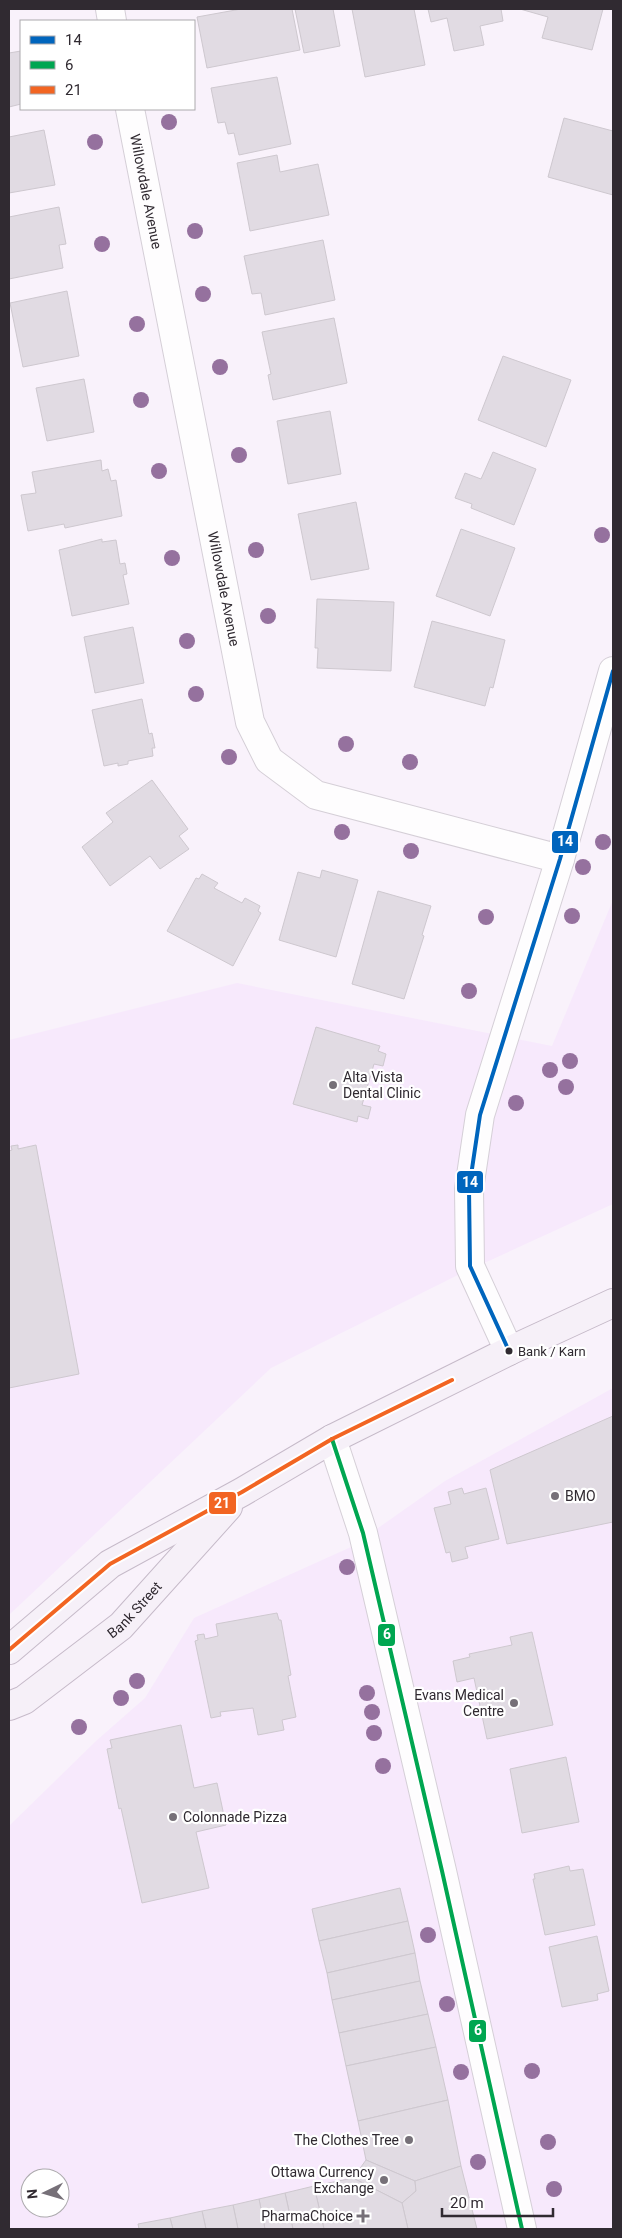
<svg xmlns="http://www.w3.org/2000/svg" width="622" height="2238" viewBox="0 0 622 2238" font-family="Roboto,sans-serif">
<rect width="100%" height="100%" fill="#f9f2fb"/>
<g fill="#f7e9fc" fill-rule="evenodd">
<path d="M 613,900 L 613,1204 L 458,1275 L 271,1368 L 9,1615 L 9,1040 L 237,983 L 552,1046 Z"/>
<path d="M 613,1388 L 613,2229 L 9,2229 L 9,1826 L 96,1741 L 145,1698 L 194,1618 L 351,1547 L 445,1481 ZM 30,2178 L 60,2178 L 60,2208 L 30,2208 Z"/>
</g>
<g fill="#e1dbe3" stroke="#cec8cf">
<path d="M 241,9 L 292,9 L 300,50 L 207,68 L 197,17 Z"/>
<path d="M 295,9 L 333,9 L 340,46 L 304,53 Z"/>
<path d="M 352,9 L 414,9 L 425,65 L 365,77 Z"/>
<path d="M 428,9 L 501,9 L 503,21 L 480,26 L 484,45 L 454,51 L 447,18 L 431,22 Z"/>
<path d="M 520,9 L 603,9 L 592,50 L 542,38 L 548,17 Z"/>
<path d="M 21,51 L 21,104 L 9,107 L 9,53 Z"/>
<path d="M 277,77 L 291,144 L 239,155 L 234,133 L 228,134 L 225,122 L 218,123 L 211,88 Z"/>
<path d="M 564,118 L 613,131 L 613,195 L 548,177 Z"/>
<path d="M 44,130 L 55,185 L 9,193 L 9,137 Z"/>
<path d="M 277,155 L 280,172 L 318,164 L 329,215 L 250,231 L 237,163 Z"/>
<path d="M 59,207 L 66,244 L 59,245 L 63,268 L 9,279 L 9,217 Z"/>
<path d="M 323,240 L 335,300 L 265,315 L 261,293 L 252,294 L 244,256 Z"/>
<path d="M 67,291 L 79,356 L 23,367 L 10,303 Z"/>
<path d="M 334,318 L 347,383 L 273,400 L 268,375 L 271,374 L 262,332 Z"/>
<path d="M 503,356 L 571,380 L 546,447 L 478,420 Z"/>
<path d="M 84,379 L 94,432 L 47,441 L 36,388 Z"/>
<path d="M 330,411 L 341,474 L 288,484 L 277,421 Z"/>
<path d="M 493,452 L 536,469 L 514,525 L 471,508 L 472,504 L 455,498 L 465,473 L 481,479 Z"/>
<path d="M 101,460 L 102,471 L 108,469 L 111,481 L 116,480 L 122,516 L 65,528 L 64,524 L 28,531 L 21,495 L 36,493 L 32,472 Z"/>
<path d="M 356,502 L 369,569 L 311,580 L 298,514 Z"/>
<path d="M 461,529 L 515,548 L 490,616 L 436,596 Z"/>
<path d="M 102,539 L 102,542 L 116,540 L 120,564 L 125,563 L 127,574 L 123,575 L 129,604 L 72,616 L 59,550 Z"/>
<path d="M 317,599 L 394,602 L 391,671 L 317,668 L 318,648 L 315,648 Z"/>
<path d="M 432,621 L 505,640 L 493,688 L 490,687 L 485,706 L 414,687 Z"/>
<path d="M 133,627 L 144,683 L 95,693 L 84,637 Z"/>
<path d="M 142,699 L 149,734 L 152,733 L 155,748 L 152,748 L 153,756 L 128,761 L 128,764 L 118,766 L 118,763 L 104,766 L 92,710 Z"/>
<path d="M 152,780 L 188,829 L 179,836 L 189,849 L 160,869 L 150,856 L 110,886 L 82,847 L 113,822 L 106,813 Z"/>
<path d="M 322,870 L 358,880 L 336,957 L 279,940 L 298,872 L 320,878 Z"/>
<path d="M 202,874 L 218,883 L 214,888 L 242,903 L 245,898 L 260,906 L 258,911 L 261,913 L 233,966 L 167,931 L 196,878 L 199,879 Z"/>
<path d="M 378,891 L 431,906 L 422,935 L 424,936 L 404,999 L 352,984 Z"/>
<path d="M 316,1027 L 380,1046 L 378,1051 L 386,1054 L 383,1066 L 374,1064 L 362,1105 L 371,1107 L 368,1119 L 358,1116 L 357,1122 L 293,1104 Z"/>
<path d="M 18,1145 L 18,1149 L 36,1145 L 79,1374 L 9,1388 L 9,1151 L 12,1150 L 11,1146 Z"/>
<path d="M 613,1416 L 613,1522 L 507,1544 L 490,1470 Z"/>
<path d="M 462,1488 L 464,1494 L 486,1488 L 499,1539 L 465,1547 L 468,1558 L 452,1562 L 450,1552 L 446,1553 L 434,1508 L 451,1504 L 448,1492 Z"/>
<path d="M 277,1613 L 279,1620 L 281,1620 L 291,1675 L 288,1676 L 296,1717 L 282,1720 L 284,1730 L 258,1735 L 253,1708 L 220,1712 L 221,1716 L 211,1718 L 195,1641 L 198,1640 L 197,1635 L 204,1634 L 205,1639 L 218,1636 L 216,1624 Z"/>
<path d="M 532,1632 L 553,1725 L 487,1739 L 474,1678 L 457,1682 L 453,1661 L 470,1657 L 469,1654 L 512,1645 L 510,1637 Z"/>
<path d="M 181,1725 L 194,1788 L 217,1783 L 226,1825 L 196,1832 L 209,1888 L 142,1903 L 121,1808 L 119,1809 L 107,1749 L 112,1748 L 110,1740 Z"/>
<path d="M 566,1757 L 579,1822 L 522,1833 L 510,1769 Z"/>
<path d="M 569,1866 L 570,1871 L 583,1869 L 595,1925 L 545,1935 L 533,1879 L 535,1879 L 534,1874 Z"/>
<path d="M 400,1888 L 408,1921 L 319,1941 L 312,1909 Z"/>
<path d="M 408,1921 L 415,1953 L 327,1973 L 319,1941 Z"/>
<path d="M 597,1936 L 609,1991 L 597,1994 L 598,2000 L 562,2007 L 549,1947 Z"/>
<path d="M 415,1953 L 420,1981 L 332,2000 L 327,1973 Z"/>
<path d="M 420,1981 L 428,2014 L 339,2033 L 332,2000 Z"/>
<path d="M 428,2014 L 436,2047 L 346,2066 L 339,2033 Z"/>
<path d="M 436,2047 L 448,2100 L 358,2121 L 346,2066 Z"/>
<path d="M 448,2100 L 461,2166 L 415,2181 L 366,2160 L 358,2121 Z"/>
<path d="M 366,2160 L 415,2181 L 416,2191 L 402,2203 L 353,2178 Z"/>
<path d="M 461,2166 L 477,2229 L 408,2229 L 402,2203 L 416,2191 L 415,2181 Z"/>
<path d="M 353,2178 L 402,2203 L 408,2229 L 324,2229 L 314,2186 Z"/>
<path d="M 314,2186 L 324,2229 L 293,2229 L 285,2193 Z"/>
<path d="M 285,2193 L 293,2229 L 265,2229 L 259,2199 Z"/>
<path d="M 259,2199 L 265,2229 L 238,2229 L 233,2205 Z"/>
<path d="M 233,2205 L 238,2229 L 206,2229 L 202,2211 Z"/>
<path d="M 202,2211 L 206,2229 L 173,2229 L 170,2218 Z"/>
<path d="M 170,2218 L 173,2229 L 139,2229 L 138,2224 Z"/>
</g>
<g fill="none" stroke-linecap="round" stroke-linejoin="round">
<g stroke="#d5cfd7" stroke-width="30">
<g id="minor">
<path d="M 110,9 L 112,21"/>
<path id="s1" d="M 130,109 L 250,722 L 269,760 L 316,795 L 560,859"/>
<path d="M 509,1351 L 470,1266 L 469,1189 L 480,1115 L 560,859 L 613,671"/>
<path d="M 332,1439 L 363,1533 L 442,1871 L 522,2229"/>
</g>
</g>
<g stroke="#c6bac9" stroke-width="30">
<g id="major">
<path d="M 9,1650 L 110,1564 L 242,1492 L 332,1439 L 509,1351 L 613,1303"/>
<path id="s2" d="M 9,1706 L 24,1700 L 121,1626 L 228,1507"/>
</g>
</g>
<use href="#minor" stroke="#fefdfe" stroke-width="28"/>
<use href="#major" stroke="#f6f0f8" stroke-width="28"/>
<g stroke="#fff" stroke-width="8">
<path id="bus-1" d="M 509,1351 L 470,1266 L 469,1189 L 480,1115 L 560,859 L 613,671"/>
</g>
<g stroke="#fff" stroke-width="8">
<path id="bus-2" d="M 332,1439 L 363,1533 L 442,1871 L 522,2229"/>
</g>
<g stroke="#fff" stroke-width="8">
<path id="bus-3" d="M 9,1650 L 110,1564 L 242,1492 L 332,1439 L 452,1380"/>
</g>
<use href="#bus-1" stroke="#0065bd" stroke-width="4"/>
<use href="#bus-2" stroke="#00a651" stroke-width="4"/>
<use href="#bus-3" stroke="#f26522" stroke-width="4"/>
</g>
<g fill="#95719e">
<circle cx="169" cy="122" r="8"/>
<circle cx="95" cy="142" r="8"/>
<circle cx="195" cy="231" r="8"/>
<circle cx="102" cy="244" r="8"/>
<circle cx="203" cy="294" r="8"/>
<circle cx="137" cy="324" r="8"/>
<circle cx="220" cy="367" r="8"/>
<circle cx="141" cy="400" r="8"/>
<circle cx="239" cy="455" r="8"/>
<circle cx="159" cy="471" r="8"/>
<circle cx="602" cy="535" r="8"/>
<circle cx="256" cy="550" r="8"/>
<circle cx="172" cy="558" r="8"/>
<circle cx="268" cy="616" r="8"/>
<circle cx="187" cy="641" r="8"/>
<circle cx="196" cy="694" r="8"/>
<circle cx="346" cy="744" r="8"/>
<circle cx="229" cy="757" r="8"/>
<circle cx="410" cy="762" r="8"/>
<circle cx="342" cy="832" r="8"/>
<circle cx="603" cy="842" r="8"/>
<circle cx="411" cy="851" r="8"/>
<circle cx="583" cy="867" r="8"/>
<circle cx="572" cy="916" r="8"/>
<circle cx="486" cy="917" r="8"/>
<circle cx="469" cy="991" r="8"/>
<circle cx="570" cy="1061" r="8"/>
<circle cx="550" cy="1070" r="8"/>
<circle cx="566" cy="1087" r="8"/>
<circle cx="516" cy="1103" r="8"/>
<circle cx="347" cy="1567" r="8"/>
<circle cx="137" cy="1681" r="8"/>
<circle cx="367" cy="1693" r="8"/>
<circle cx="121" cy="1698" r="8"/>
<circle cx="372" cy="1712" r="8"/>
<circle cx="79" cy="1727" r="8"/>
<circle cx="374" cy="1733" r="8"/>
<circle cx="383" cy="1766" r="8"/>
<circle cx="428" cy="1935" r="8"/>
<circle cx="447" cy="2004" r="8"/>
<circle cx="532" cy="2071" r="8"/>
<circle cx="461" cy="2072" r="8"/>
<circle cx="548" cy="2142" r="8"/>
<circle cx="478" cy="2162" r="8"/>
<circle cx="554" cy="2189" r="8"/>
</g>
<g fill="#767078" stroke="#fff" stroke-width="2">
<circle cx="333" cy="1085" r="5"/>
<circle cx="555" cy="1496" r="5"/>
<circle cx="514" cy="1703" r="5"/>
<circle cx="173" cy="1817" r="5"/>
<circle cx="409" cy="2140" r="5"/>
<circle cx="384" cy="2180" r="5"/>
<path d="M360.5 2208.5h5v5h5v5h-5v5h-5v-5h-5v-5h5z"/>
</g>
<circle fill="#302a31" stroke="#fff" stroke-width="2" cx="509" cy="1351" r="4.5"/>
<g text-anchor="middle" dominant-baseline="central" stroke-width="4.5" stroke-linejoin="round" paint-order="stroke">
<g font-size="13" fill="#302a31" stroke="#fff" text-anchor="start">
<text x="518" y="1351">Bank / Karn</text>
</g>
<g font-size="14" fill="#302a31" stroke="#fff">
<text stroke="none"><textPath href="#s1" startOffset="84">Willowdale Avenue</textPath></text>
<text stroke="none"><textPath href="#s1" startOffset="489">Willowdale Avenue</textPath></text>
<text stroke="none"><textPath href="#s2" startOffset="159">Bank Street</textPath></text>
</g>
<g font-size="14" fill="#302a31" stroke="#fff" text-anchor="end">
<text x="343" y="1077" text-anchor="start">Alta Vista<tspan x="343" dy="16">Dental Clinic</tspan></text>
<text x="565" y="1496" text-anchor="start">BMO</text>
<text x="504" y="1695">Evans Medical<tspan x="504" dy="16">Centre</tspan></text>
<text x="183" y="1817" text-anchor="start">Colonnade Pizza</text>
<text x="399" y="2140">The Clothes Tree</text>
<text x="374" y="2172">Ottawa Currency<tspan x="374" dy="16">Exchange</tspan></text>
<text x="353" y="2216">PharmaChoice</text>
</g>
</g>
<g stroke="#fff" stroke-width="2">
<rect x="551" y="830" width="28" height="24" rx="5" fill="#0065bd"/>
<rect x="456" y="1170" width="28" height="24" rx="5" fill="#0065bd"/>
<rect x="208" y="1491" width="29" height="24" rx="5" fill="#f26522"/>
<rect x="377" y="1623" width="19" height="24" rx="5" fill="#00a651"/>
<rect x="468" y="2019" width="19" height="24" rx="5" fill="#00a651"/>
</g>
<g font-size="14" text-anchor="middle" font-weight="bold" fill="#fff">
<text x="565" y="846">14</text>
<text x="470" y="1187">14</text>
<text x="222" y="1508">21</text>
<text x="387" y="1639">6</text>
<text x="478" y="2035">6</text>
</g>
<rect width="622" height="2238" fill="none" stroke="#302a31" stroke-width="20"/>
<rect x="20" y="20" width="175" height="90" fill="#ffffff" stroke="#acaaad"/>
<rect x="30" y="36" width="25" height="8" fill="#0065bd" stroke="#acaaad"/>
<text x="65" y="45" font-size="15" fill="#302a31">14</text>
<rect x="30" y="61" width="25" height="8" fill="#00a651" stroke="#acaaad"/>
<text x="65" y="70" font-size="15" fill="#302a31">6</text>
<rect x="30" y="86" width="25" height="8" fill="#f26522" stroke="#acaaad"/>
<text x="65" y="95" font-size="15" fill="#302a31">21</text>
<g transform="translate(45 2193) rotate(265)"><circle r="24" fill="#ffffff" stroke="#acaaad"/>
<path d="M0-4L9 19L0 12L-9 19Z" fill="#767078"/>
<text y="-8" font-size="14" font-weight="bold" text-anchor="middle" fill="#302a31">N</text>
</g>
<path d="M442 2208v8h111v-8" fill="none" stroke="#302a31" stroke-width="2.5"/>
<text x="450" y="2208" font-size="15" fill="#302a31" stroke="#ffffff" stroke-width="4" paint-order="stroke">20 m</text>
</svg>
